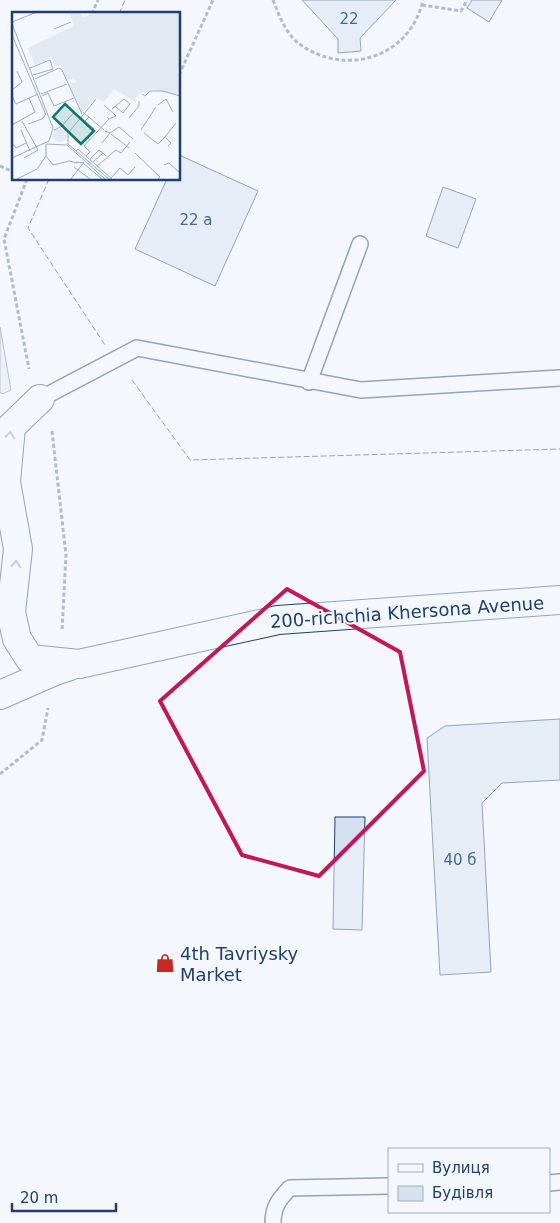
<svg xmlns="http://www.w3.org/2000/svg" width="560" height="1223" viewBox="0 0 560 1223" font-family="'DejaVu Sans',sans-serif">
<rect width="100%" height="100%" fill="#f4f7fb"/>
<path fill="#e3e9f0" stroke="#687fa3" d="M 0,327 L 11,390 L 2,394 L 0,392 Z"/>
<g fill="#d5e0f0" stroke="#1d3f73">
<path d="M 302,0 L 396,0 L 360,38 L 361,51 L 338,53 L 338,39 Z"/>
<path d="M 472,0 L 502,0 L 489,22 L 467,8 Z"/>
<path d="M 179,155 L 258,191 L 215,286 L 135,249 L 167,179 L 179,179 Z"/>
<path d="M 443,187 L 476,199 L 458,248 L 426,236 Z"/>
<path d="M 560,719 L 560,780 L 502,783 L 482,803 L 491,972 L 440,975 L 427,738 L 445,726 Z"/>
<path d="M 335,817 L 365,817 L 362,930 L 333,929 Z"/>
</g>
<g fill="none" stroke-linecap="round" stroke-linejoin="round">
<g stroke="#1d3f73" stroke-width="18">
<g id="lane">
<path d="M 309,382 L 360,244"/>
<path d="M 40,399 L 137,348 L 361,390 L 560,378"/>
<path d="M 549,1183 L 560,1182"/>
<path d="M 273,1223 C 273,1207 279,1199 290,1188 L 389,1186"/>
</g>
</g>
<g stroke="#1d3f73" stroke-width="30">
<path id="street" d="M 79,664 L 278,620 L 560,600"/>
</g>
<g stroke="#1d3f73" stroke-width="30">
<g id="secondary">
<path d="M 40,399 L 11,427 L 6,482 L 18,549 L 11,612 L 17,639 L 30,659 L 79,664"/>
<path d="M 0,695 L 55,671 L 70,666"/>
</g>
</g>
<g stroke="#5e769c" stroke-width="3" stroke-dasharray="4 2.5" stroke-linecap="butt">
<path d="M 273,0 C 279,15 285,32 298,43 C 345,78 410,58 423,0"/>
<path d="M 422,5 L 461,11 L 467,0"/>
<path d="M 92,14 L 98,0"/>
<path d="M 179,75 L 213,0"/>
<path d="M 0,166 L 14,172"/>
<path d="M 27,179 L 4,239 L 29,369"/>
<path d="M 52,431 L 66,555 L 62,631"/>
<path d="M 0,774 L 42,740 L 48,708"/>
</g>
<use href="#lane" stroke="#f4f7fb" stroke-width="15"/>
<use href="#street" stroke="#f4f7fb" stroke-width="28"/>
<use href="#secondary" stroke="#f4f7fb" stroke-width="28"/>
<g stroke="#1d3f73" stroke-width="1" stroke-dasharray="6 2.5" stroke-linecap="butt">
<path d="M 119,14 L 125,0"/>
<path d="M 49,179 L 28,228 L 105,345"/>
<path d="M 132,380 L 190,460 L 560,449"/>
</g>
</g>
<defs><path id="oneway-chevron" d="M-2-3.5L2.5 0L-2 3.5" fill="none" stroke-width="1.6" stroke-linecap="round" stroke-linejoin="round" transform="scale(1.25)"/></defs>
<g stroke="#889bb7">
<use href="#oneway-chevron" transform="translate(10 435) rotate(-82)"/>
<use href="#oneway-chevron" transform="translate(16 564) rotate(-84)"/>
</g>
<path d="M0 0H560V1223H0ZM 287,589 L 400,652 L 424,771 L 319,876 L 242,855 L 160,701 Z" fill="#f4f7fb" fill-opacity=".55" fill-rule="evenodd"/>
<path fill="none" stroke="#c2185b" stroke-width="4" stroke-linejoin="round" d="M 287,589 L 400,652 L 424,771 L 319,876 L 242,855 L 160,701 Z"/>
<defs>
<g id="shop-bare" transform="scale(1.5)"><path d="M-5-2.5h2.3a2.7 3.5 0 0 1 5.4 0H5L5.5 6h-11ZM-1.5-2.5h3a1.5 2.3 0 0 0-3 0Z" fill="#c62828" stroke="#f4f7fb" stroke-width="2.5" paint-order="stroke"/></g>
</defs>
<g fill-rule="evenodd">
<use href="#shop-bare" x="165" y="963"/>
</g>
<g text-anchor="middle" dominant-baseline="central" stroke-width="4" stroke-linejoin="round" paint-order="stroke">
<g font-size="15" fill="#4b6792">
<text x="349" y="19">22</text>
<text x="196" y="220">22 а</text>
<text x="460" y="860">40 б</text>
</g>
<g font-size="18" fill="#1d3f73" stroke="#f4f7fb">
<text transform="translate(407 612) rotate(-4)">200-richchia Khersona Avenue</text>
</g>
<g font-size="18" fill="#1d3f73" stroke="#f4f7fb" text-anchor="start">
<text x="180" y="953">4th Tavriysky<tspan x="180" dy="21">Market</tspan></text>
</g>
</g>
<g transform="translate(12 12)">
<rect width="168" height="168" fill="#f4f7fb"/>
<path d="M 57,0 L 68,0 L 71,6 L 81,0 L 167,0 L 167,84 L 138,77 L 133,81 L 130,80 L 123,86 L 124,90 L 102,77 L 92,90 L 84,86 L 70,100 L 57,72 L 64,70 L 62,66 L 56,69 L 49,54 L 43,54 L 39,45 L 23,53 L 16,36 L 62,14 ZM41 123a7 7 0 1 1 14 0a7 7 0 1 1-14 0Z" fill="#e3e9f0"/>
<path fill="none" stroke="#9eadc5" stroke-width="1" d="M 0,10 L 25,0M 0,12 L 41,116 L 37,129 L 0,146M 42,17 L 59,10M 0,23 L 34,103M 18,56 L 38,48 L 41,57 L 21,63M 23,67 L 47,56 L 50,58 L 70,102M 0,78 L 10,70 L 5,59M 29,82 L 55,72M 130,82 L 133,84 L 138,79 L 151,79 L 168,84M 0,84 L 4,92 L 26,82M 30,84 L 36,81 L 42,94 L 62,86M 92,93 L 104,104 L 97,107M 146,93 L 154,87 L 161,100M 100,97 L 112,87 L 118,92 L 111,101 L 103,94M 71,100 L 92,118M 77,105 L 73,109 L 82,117 L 75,125 L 78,128M 117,106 L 127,94 L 127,89M 10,109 L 26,138 L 12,146M 16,112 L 30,107 L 34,102M 0,113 L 23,100 L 17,86M 51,113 L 56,120 L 56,132 L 97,167M 9,118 L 18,139M 42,118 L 50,114 L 63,99M 129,118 L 144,95M 57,120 L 84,87M 98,121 L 107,115 L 121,127M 132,121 L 146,132 L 153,125 L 159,131 L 156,134M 99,122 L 117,136M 153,125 L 164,111M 0,131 L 4,136 L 14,131M 90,131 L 98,121 L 93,119M 34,132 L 55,133 L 93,167M 64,139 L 66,137 L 100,167M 123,141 L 148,165 L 146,167M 34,144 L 41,153 L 57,149 L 65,151M 74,144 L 78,140 L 72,134 L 97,107 L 95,105M 78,147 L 87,138 L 91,141M 64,150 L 71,151 L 90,167M 81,150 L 91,141 L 94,144M 152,153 L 157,151 L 168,161M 85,154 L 104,138 L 109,141 L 118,130M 62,155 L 78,167M 99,166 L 108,156 L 116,163 L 123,155M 5,167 L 25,157 L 34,144 L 34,132M 59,167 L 72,150"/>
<path fill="#0f766e" fill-opacity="0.15" stroke="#0f766e" stroke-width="2.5" d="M 53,92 L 82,119 L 69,132 L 41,105 Z"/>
<rect width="168" height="168" fill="none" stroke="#1d3f73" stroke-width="2.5"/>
</g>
<rect x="388" y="1148" width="162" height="65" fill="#f4f7fb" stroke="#9eadc5"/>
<rect x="398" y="1164" width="25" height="8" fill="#f4f7fb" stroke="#9eadc5"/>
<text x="432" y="1173" font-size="15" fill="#1d3f73">Вулиця</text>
<rect x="398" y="1186" width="25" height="15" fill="#d5e0f0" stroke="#9eadc5"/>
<text x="432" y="1198" font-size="15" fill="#1d3f73">Будівля</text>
<path d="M12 1203v8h104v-8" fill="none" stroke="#1d3f73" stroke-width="2.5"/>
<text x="20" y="1203" font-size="15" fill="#1d3f73" stroke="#f4f7fb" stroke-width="4" paint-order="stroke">20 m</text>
</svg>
